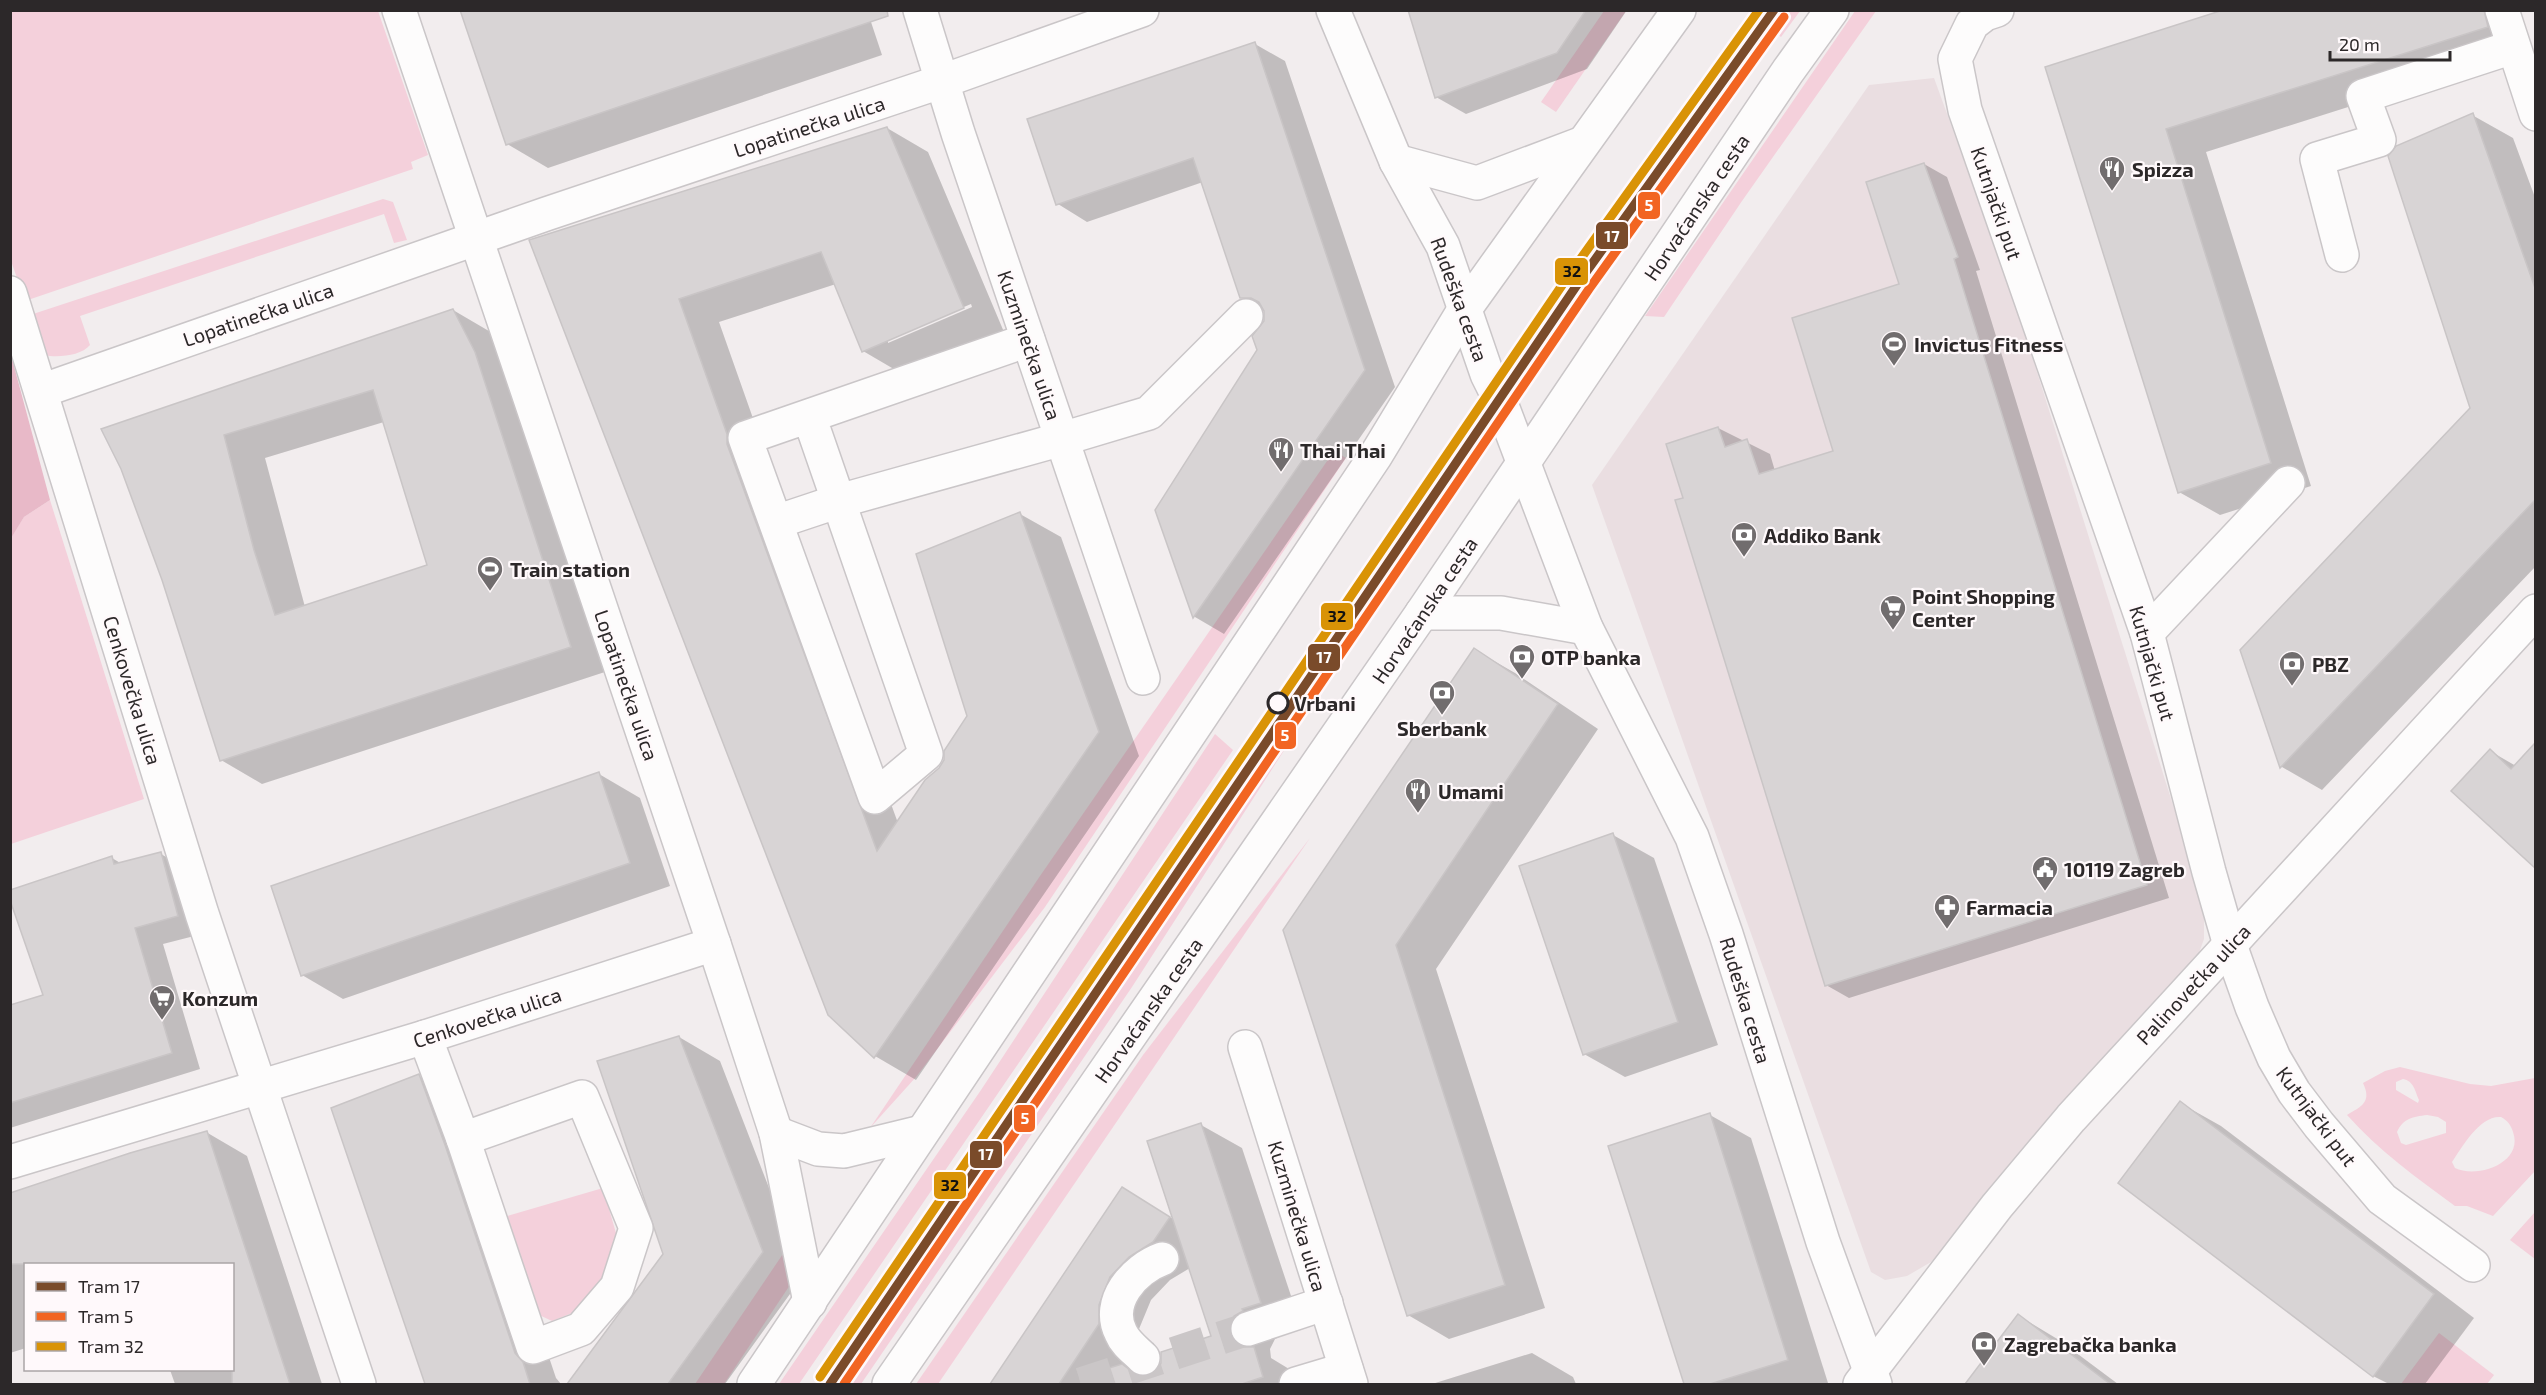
<svg xmlns="http://www.w3.org/2000/svg" width="2546" height="1395" viewBox="0 0 2546 1395" font-family="'Exo 2',sans-serif">
<rect width="100%" height="100%" fill="#f2edee"/>
<path fill="#eadee1" d="M 1934,78 L 2011,289 L 2204,904 L 2204,939 L 2195,964 L 1931,1262 L 1907,1276 L 1885,1280 L 1871,1272 L 1592,485 L 1869,85 Z"/>
<g fill="#f4d0db" fill-rule="evenodd">
<path d="M 1784,10 L 1800,11 L 1781,37 L 1770,29 Z"/>
<path d="M 10,11 L 378,11 L 428,155 L 411,162 L 413,169 L 25,301 L 10,258 Z"/>
<path d="M 1604,11 L 1626,11 L 1556,112 L 1541,102 Z"/>
<path d="M 1855,11 L 1876,11 L 1742,201 L 1664,317 L 1645,316 Z"/>
<path d="M 383,199 L 393,202 L 407,240 L 394,243 L 384,214 L 80,316 L 90,345 C 81,356 57,358 44,355 L 30,315 Z"/>
<path d="M 1334,451 L 1346,458 L 1045,907 L 916,1077 L 870,1128 L 1040,876 Z"/>
<path d="M 50,500 L 144,799 L 11,844 L 10,538 L 24,517 Z"/>
<path d="M 1414,538 L 1422,543 L 1337,668 L 1132,987 L 861,1384 L 840,1384 Z"/>
<path d="M 1215,734 L 1233,750 L 799,1384 L 779,1384 L 981,1090 Z"/>
<path d="M 1310,838 L 938,1384 L 916,1384 L 1143,1055 Z"/>
<path d="M 2400,1067 L 2470,1084 L 2491,1086 L 2535,1078 L 2535,1171 L 2493,1216 L 2467,1206 L 2455,1206 C 2417,1178 2379,1151 2347,1115 C 2362,1106 2372,1102 2363,1083 L 2385,1071 ZM 2403,1079 C 2414,1081 2415,1091 2419,1100 L 2418,1103 L 2396,1090 L 2396,1082 ZM 2427,1115 L 2438,1117 L 2446,1122 L 2446,1133 L 2406,1145 L 2401,1143 L 2397,1132 C 2403,1118 2413,1117 2427,1115 ZM 2501,1117 C 2507,1120 2511,1125 2513,1132 C 2524,1163 2477,1179 2455,1168 L 2452,1162 C 2462,1147 2480,1115 2501,1117 Z"/>
<path d="M 603,1188 L 622,1254 L 598,1297 L 577,1311 L 552,1321 L 535,1313 L 504,1217 Z"/>
<path d="M 2535,1212 L 2535,1259 L 2510,1240 Z"/>
<path d="M 791,1242 L 792,1282 L 724,1384 L 695,1384 Z"/>
<path d="M 2439,1333 L 2494,1375 L 2487,1384 L 2401,1384 Z"/>
</g>
<path fill="#e8b9c8" d="M 11,355 L 50,500 L 24,517 L 11,538 Z"/>
<g fill="#0003" fill-rule="evenodd">
<path d="M 867,10 L 882,55 L 548,168 L 507,144 Z"/>
<path d="M 1410,10 L 1627,10 L 1587,69 L 1466,114 L 1436,97 Z"/>
<path d="M 2228,10 L 2501,10 L 2515,54 L 2206,152 L 2311,486 L 2220,515 L 2179,492 L 2047,68 Z"/>
<path d="M 1255,44 L 1285,61 L 1395,387 L 1224,634 L 1195,617 L 1156,511 L 1258,350 L 1265,322 L 1265,311 L 1241,297 L 1203,182 L 1087,222 L 1058,204 Z"/>
<path d="M 2472,115 L 2513,138 L 2536,200 L 2536,566 L 2322,790 L 2282,767 L 2241,650 L 2472,408 Z"/>
<path d="M 887,128 L 928,152 L 1004,332 L 904,375 L 863,351 L 836,284 L 719,322 L 767,458 L 768,469 L 898,823 L 940,769 L 969,717 L 1020,514 L 1061,537 L 1139,756 L 916,1080 L 875,1056 L 829,1014 L 531,241 ZM 971,304 L 972,307 L 888,343 L 888,339 Z"/>
<path d="M 1924,164 L 1947,177 L 1980,270 L 1976,271 L 2169,898 L 1849,998 L 1826,985 L 1685,499 L 1718,428 L 1770,454 L 1775,471 L 1835,452 L 1901,285 Z"/>
<path d="M 453,310 L 494,334 L 611,670 L 262,784 L 221,760 L 163,580 L 122,469 ZM 384,422 L 429,566 L 305,607 L 265,458 Z"/>
<path d="M 1475,650 L 1515,673 L 1598,729 L 1436,969 L 1545,1308 L 1449,1339 L 1408,1315 L 1285,930 Z"/>
<path d="M 2536,746 L 2536,866 L 2453,791 L 2490,751 L 2516,766 Z"/>
<path d="M 599,774 L 640,798 L 670,886 L 343,999 L 302,975 Z"/>
<path d="M 1613,835 L 1654,858 L 1718,1045 L 1625,1077 L 1584,1054 Z"/>
<path d="M 161,854 L 190,871 L 206,933 L 163,944 L 200,1069 L 10,1128 L 10,1007 L 44,996 L 112,858 L 122,864 Z"/>
<path d="M 679,1037 L 720,1061 L 803,1276 L 725,1384 L 569,1384 L 665,1255 Z"/>
<path d="M 419,1076 L 459,1099 L 486,1170 L 556,1378 L 561,1384 L 426,1384 L 405,1325 Z"/>
<path d="M 2180,1103 L 2221,1126 L 2474,1318 L 2425,1384 L 2389,1384 L 2373,1376 Z"/>
<path d="M 1710,1115 L 1751,1138 L 1828,1383 L 1685,1384 L 1610,1147 Z"/>
<path d="M 1201,1125 L 1242,1148 L 1301,1326 L 1275,1339 L 1270,1349 L 1271,1358 L 1294,1372 L 1298,1384 L 992,1384 L 1123,1189 L 1175,1220 ZM 1190,1268 L 1213,1337 L 1149,1377 L 1142,1377 L 1126,1368 L 1139,1348 L 1139,1329 L 1151,1300 L 1170,1280 Z"/>
<path d="M 206,1132 L 247,1156 L 322,1384 L 175,1384 L 170,1370 L 232,1370 L 232,1264 L 26,1264 L 26,1348 L 10,1353 L 10,1194 Z"/>
<path d="M 2019,1316 L 2059,1340 L 2118,1384 L 1967,1384 Z"/>
<path d="M 1532,1353 L 1573,1377 L 1576,1384 L 1432,1384 Z"/>
</g>
<g fill="#d8d4d5" stroke="#c9c5c6" stroke-width="1.5" fill-rule="evenodd">
<path d="M 460,10 L 887,10 L 888,16 L 506,145 Z"/>
<path d="M 1408,10 L 1586,10 L 1557,53 L 1435,98 Z"/>
<path d="M 2223,10 L 2484,10 L 2488,27 L 2166,129 L 2271,463 L 2178,493 L 2045,67 Z"/>
<path d="M 1255,42 L 1365,370 L 1193,618 L 1155,510 L 1257,350 L 1252,336 L 1264,321 L 1264,311 L 1259,302 L 1251,298 L 1240,298 L 1193,158 L 1056,205 L 1027,119 Z"/>
<path d="M 2473,113 L 2535,288 L 2535,500 L 2280,768 L 2240,650 L 2470,408 L 2388,156 L 2396,146 Z"/>
<path d="M 887,127 L 964,308 L 862,352 L 821,252 L 679,299 L 727,434 L 727,444 L 877,851 L 925,780 L 939,768 L 944,760 L 944,751 L 967,716 L 916,554 L 1020,512 L 1099,732 L 874,1058 L 828,1015 L 529,240 Z"/>
<path d="M 1924,163 L 1958,257 L 1954,259 L 2147,885 L 1825,986 L 1675,500 L 1683,498 L 1666,444 L 1718,427 L 1725,447 L 1747,439 L 1759,474 L 1833,451 L 1792,318 L 1899,284 L 1866,182 Z"/>
<path d="M 453,309 L 475,352 L 571,647 L 220,761 L 162,580 L 121,469 L 101,429 ZM 373,390 L 427,565 L 275,615 L 254,550 L 224,435 Z"/>
<path d="M 1474,648 L 1558,704 L 1396,945 L 1505,1285 L 1407,1316 L 1283,930 Z"/>
<path d="M 2535,743 L 2535,868 L 2451,791 L 2490,749 L 2511,769 Z"/>
<path d="M 599,772 L 630,863 L 301,976 L 271,886 Z"/>
<path d="M 1613,833 L 1678,1022 L 1583,1055 L 1519,866 Z"/>
<path d="M 161,852 L 178,916 L 135,928 L 172,1053 L 10,1103 L 10,1005 L 43,995 L 10,900 L 10,890 L 112,856 L 114,864 Z"/>
<path d="M 679,1036 L 763,1252 L 668,1384 L 567,1384 L 663,1254 L 597,1061 Z"/>
<path d="M 419,1074 L 445,1145 L 515,1353 L 523,1362 L 530,1384 L 425,1384 L 331,1108 Z"/>
<path d="M 2180,1101 L 2434,1294 L 2373,1377 L 2118,1183 Z"/>
<path d="M 1710,1113 L 1788,1360 L 1710,1384 L 1684,1384 L 1608,1146 Z"/>
<path d="M 1201,1123 L 1261,1303 L 1242,1309 L 1243,1311 L 1234,1316 L 1230,1325 L 1230,1334 L 1236,1343 L 1245,1347 L 1254,1347 L 1263,1377 L 1242,1384 L 1081,1384 L 1080,1377 L 1122,1364 L 1138,1376 L 1149,1376 L 1157,1371 L 1161,1363 L 1161,1352 L 1211,1336 L 1147,1141 Z"/>
<path d="M 207,1131 L 239,1229 L 290,1384 L 232,1384 L 232,1264 L 10,1264 L 10,1193 L 130,1153 Z"/>
<path d="M 1122,1187 L 1170,1217 L 1153,1242 L 1129,1257 L 1110,1277 L 1099,1305 L 1099,1324 L 1059,1384 L 990,1384 Z"/>
<path d="M 2018,1314 L 2110,1384 L 1965,1384 Z"/>
</g>
<g fill="none" stroke-linecap="round" stroke-linejoin="round">
<path stroke="#cac6c7" stroke-width="33" stroke-dasharray="33 16" stroke-linecap="butt" d="M 1081,1384 L 1248,1329"/>
<g stroke="#cac6c8" stroke-width="36">
<g id="minor">
<path d="M 399,10 L 714,944 L 776,1133 L 810,1302"/>
<path d="M 920,10 L 958,133 L 1143,678"/>
<path d="M 1333,10 L 1396,161 L 1443,246 L 1487,374 L 1499,398 L 1586,628 L 1692,837 L 1726,934 L 1823,1242 L 1875,1384"/>
<path d="M 1997,10 L 1985,14 L 1972,24 L 1955,59 L 1965,110 L 2147,633 L 2209,872 L 2230,945 L 2252,1007 L 2274,1058 L 2294,1092 L 2319,1125 L 2382,1199 L 2473,1265"/>
<path d="M 2502,10 L 2536,114"/>
<path d="M 1396,161 L 1477,183 L 1583,143"/>
<path d="M 2342,255 L 2317,159 L 2379,140 L 2363,96 L 2513,47"/>
<path d="M 10,293 L 202,914 L 359,1384"/>
<path d="M 41,391 L 546,214 L 943,81 L 1142,10"/>
<path d="M 809,416 L 926,754 L 875,797 L 745,438 L 1028,340"/>
<path d="M 776,522 L 839,501 L 1062,439 L 1149,413 L 1246,316"/>
<path d="M 1422,613 L 1501,613 L 1586,628"/>
<path d="M 2147,633 L 2288,483"/>
<path d="M 425,1037 L 463,1139"/>
<path d="M 1245,1047 L 1351,1384"/>
<path d="M 582,1097 L 636,1228 L 617,1287 L 581,1329 L 533,1347 L 463,1139 Z"/>
<path d="M 776,1133 L 818,1149 L 844,1151 L 922,1132"/>
<path d="M 10,1162 L 425,1037 L 714,944"/>
<path d="M 1248,1329 L 1326,1303"/>
<path d="M 1143,1358 C 1135,1350 1125,1343 1121,1333 C 1105,1302 1134,1269 1162,1259"/>
<path d="M 754,1384 L 1376,455 L 1464,310 L 1679,10"/>
<path d="M 889,1384 L 1422,613 L 1788,71 L 1832,10"/>
<path d="M 1296,1384 L 1346,1369"/>
<path d="M 1860,1384 L 1997,1206 L 2071,1118 L 2536,611"/>
</g>
</g>
<use href="#minor" stroke="#fdfcfc" stroke-width="33"/>
<g stroke="#fff9fb" stroke-width="14">
<path id="tram-1" d="M 830,1384 L 1579,282 L 1774,10"/>
</g>
<g stroke="#fff9fb" stroke-width="14">
<path id="tram-2" d="M 844,1384 L 1589,289 L 1784,17"/>
</g>
<g stroke="#fff9fb" stroke-width="14">
<path id="tram-3" d="M 820,1377 L 1569,275 L 1759,10"/>
</g>
<use href="#tram-1" stroke="#7a4b2a" stroke-width="9"/>
<use href="#tram-2" stroke="#f26522" stroke-width="9"/>
<use href="#tram-3" stroke="#d99306" stroke-width="9"/>
</g>
<defs>
<g id="restaurant-pin" transform="scale(1.35)"><path d="M0 17L-7.5 6A9.5 9.5 0 1 1 7.5 6Z" fill="#716d6e" stroke="#fff9fb"/><path d="M-5-6h1v4h1v-4h1v4h1v-4h1v5L-1.5 .5V6h-2V.5L-5-1ZM5-6V6H3V1.5H1.5Q1.5-4 5-6Z" fill="#fff"/></g>
<g id="stadium-pin" transform="scale(1.35)"><path d="M0 17L-7.5 6A9.5 9.5 0 1 1 7.5 6Z" fill="#716d6e" stroke="#fff9fb"/><path d="M0-5a6.5 5 0 1 0 0 10a6.5 5 0 1 0 0-10ZM-3.5-1.8h7v3.6h-7Z" fill="#fff"/></g>
<g id="bank-pin" transform="scale(1.35)"><path d="M0 17L-7.5 6A9.5 9.5 0 1 1 7.5 6Z" fill="#716d6e" stroke="#fff9fb"/><path d="M-6-4H6V4H-6ZM0-2.3a2.3 2.3 0 1 0 0 4.6a2.3 2.3 0 1 0 0-4.6Z" fill="#fff"/></g>
<g id="supermarket-pin" transform="scale(1.35)"><path d="M0 17L-7.5 6A9.5 9.5 0 1 1 7.5 6Z" fill="#716d6e" stroke="#fff9fb"/><path d="M-6-5.5h2.5l.6 2H6L4.5 2H-2.5L-4.4-4H-6ZM-1.5 3.2a1.3 1.3 0 1 0 .1 0ZM3 3.2a1.3 1.3 0 1 0 .1 0Z" fill="#fff"/></g>
<g id="civic-pin" transform="scale(1.35)"><path d="M0 17L-7.5 6A9.5 9.5 0 1 1 7.5 6Z" fill="#716d6e" stroke="#fff9fb"/><path d="M-.6-6.5H3V-4.5H.6V-3L4-1V1h2V6H-6V1h2V-1L-.6-3ZM-1.2 2.5V6h2.4V2.5Z" fill="#fff"/></g>
<g id="pharmacy-pin" transform="scale(1.35)"><path d="M0 17L-7.5 6A9.5 9.5 0 1 1 7.5 6Z" fill="#716d6e" stroke="#fff9fb"/><path d="M-2-6h4v4h4v4h-4v4h-4v-4h-4v-4h4Z" fill="#fff"/></g>
</defs>
<g fill-rule="evenodd">
<use href="#restaurant-pin" x="2112" y="169"/>
<use href="#stadium-pin" x="1894" y="344"/>
<use href="#restaurant-pin" x="1281" y="450"/>
<use href="#bank-pin" x="1744" y="535"/>
<use href="#stadium-pin" x="490" y="569"/>
<use href="#supermarket-pin" x="1893" y="608"/>
<use href="#bank-pin" x="1522" y="657"/>
<use href="#bank-pin" x="2292" y="664"/>
<use href="#bank-pin" x="1442" y="693"/>
<use href="#restaurant-pin" x="1418" y="791"/>
<use href="#civic-pin" x="2045" y="869"/>
<use href="#pharmacy-pin" x="1947" y="907"/>
<use href="#supermarket-pin" x="162" y="998"/>
<use href="#bank-pin" x="1984" y="1344"/>
</g>
<circle fill="#fff9fb" stroke="#2c2829" stroke-width="3" cx="1278" cy="703" r="10"/>
<g text-anchor="middle" dominant-baseline="central" stroke-width="4.5" stroke-linejoin="round" paint-order="stroke">
<g font-size="20" fill="#2c2829" stroke="#fff9fb">
<text transform="translate(809 126) rotate(-18)">Lopatinečka ulica</text>
<text transform="translate(1997 203) rotate(71)">Kutnjački put</text>
<text transform="translate(1696 207) rotate(-56)">Horvaćanska cesta</text>
<text transform="translate(1460 299) rotate(70)">Rudeška cesta</text>
<text transform="translate(258 314) rotate(-19)">Lopatinečka ulica</text>
<text transform="translate(1030 345) rotate(71)">Kuzminečka ulica</text>
<text transform="translate(1424 610) rotate(-56)">Horvaćanska cesta</text>
<text transform="translate(2153 663) rotate(74)">Kutnjački put</text>
<text transform="translate(627 685) rotate(71)">Lopatinečka ulica</text>
<text transform="translate(133 690) rotate(73)">Cenkovečka ulica</text>
<text transform="translate(2193 984) rotate(-47)">Palinovečka ulica</text>
<text transform="translate(1746 1000) rotate(73)">Rudeška cesta</text>
<text transform="translate(1148 1010) rotate(-55)">Horvaćanska cesta</text>
<text transform="translate(487 1017) rotate(-18)">Cenkovečka ulica</text>
<text transform="translate(2317 1116) rotate(53)">Kutnjački put</text>
<text transform="translate(1298 1216) rotate(73)">Kuzminečka ulica</text>
</g>
<g font-size="20" font-weight="bold" fill="#2c2829" stroke="#fff9fb" text-anchor="start">
<text x="2132" y="169">Spizza</text>
<text x="1914" y="344">Invictus Fitness</text>
<text x="1300" y="450">Thai Thai</text>
<text x="1764" y="535">Addiko Bank</text>
<text x="510" y="569">Train station</text>
<text x="1912" y="596">Point Shopping<tspan x="1912" dy="23">Center</tspan></text>
<text x="1541" y="657">OTP banka</text>
<text x="2312" y="664">PBZ</text>
<text x="1442" y="728" text-anchor="middle">Sberbank</text>
<text x="1438" y="791">Umami</text>
<text x="2064" y="869">10119 Zagreb</text>
<text x="1966" y="907">Farmacia</text>
<text x="182" y="998">Konzum</text>
<text x="2004" y="1344">Zagrebačka banka</text>
</g>
<g font-size="20" font-weight="bold" fill="#2c2829" stroke="#fff9fb" text-anchor="start">
<text x="1294" y="703">Vrbani</text>
</g>
</g>
<g stroke="#fff9fb" stroke-width="2">
<rect x="1637" y="191" width="24" height="29" rx="6" fill="#f26522"/>
<rect x="1595" y="221" width="34" height="29" rx="6" fill="#7a4b2a"/>
<rect x="1554" y="257" width="35" height="29" rx="6" fill="#d99306"/>
<rect x="1320" y="602" width="34" height="29" rx="6" fill="#d99306"/>
<rect x="1307" y="643" width="34" height="29" rx="6" fill="#7a4b2a"/>
<rect x="1274" y="721" width="23" height="29" rx="6" fill="#f26522"/>
<rect x="1013" y="1104" width="23" height="29" rx="6" fill="#f26522"/>
<rect x="969" y="1140" width="34" height="29" rx="6" fill="#7a4b2a"/>
<rect x="933" y="1171" width="34" height="29" rx="6" fill="#d99306"/>
</g>
<g font-size="16" text-anchor="middle" font-weight="bold" fill="#fff">
<text x="1649" y="211">5</text>
<text x="1612" y="242">17</text>
<text x="1324" y="663">17</text>
<text x="1285" y="741">5</text>
<text x="1025" y="1124">5</text>
<text x="986" y="1160">17</text>
</g>
<g font-size="16" text-anchor="middle" font-weight="bold" fill="#111">
<text x="1572" y="277">32</text>
<text x="1337" y="622">32</text>
<text x="950" y="1191">32</text>
</g>
<rect width="2546" height="1395" fill="none" stroke="#2c2829" stroke-width="24"/>
<rect x="24" y="1263" width="210" height="108" fill="#fff9fb" stroke="#aba5a7" stroke-width="1.5"/>
<rect x="36" y="1282" width="30" height="9" fill="#7a4b2a" stroke="#aba5a7" stroke-width="1.5"/>
<text x="78" y="1293" font-size="18" fill="#2c2829">Tram 17</text>
<rect x="36" y="1312" width="30" height="9" fill="#f26522" stroke="#aba5a7" stroke-width="1.5"/>
<text x="78" y="1323" font-size="18" fill="#2c2829">Tram 5</text>
<rect x="36" y="1342" width="30" height="9" fill="#d99306" stroke="#aba5a7" stroke-width="1.5"/>
<text x="78" y="1353" font-size="18" fill="#2c2829">Tram 32</text>
<path d="M2330 51v9h120v-9" fill="none" stroke="#2c2829" stroke-width="3"/>
<text x="2339" y="51" font-size="18" fill="#2c2829" stroke="#fff9fb" stroke-width="4.5" paint-order="stroke">20 m</text>
</svg>
